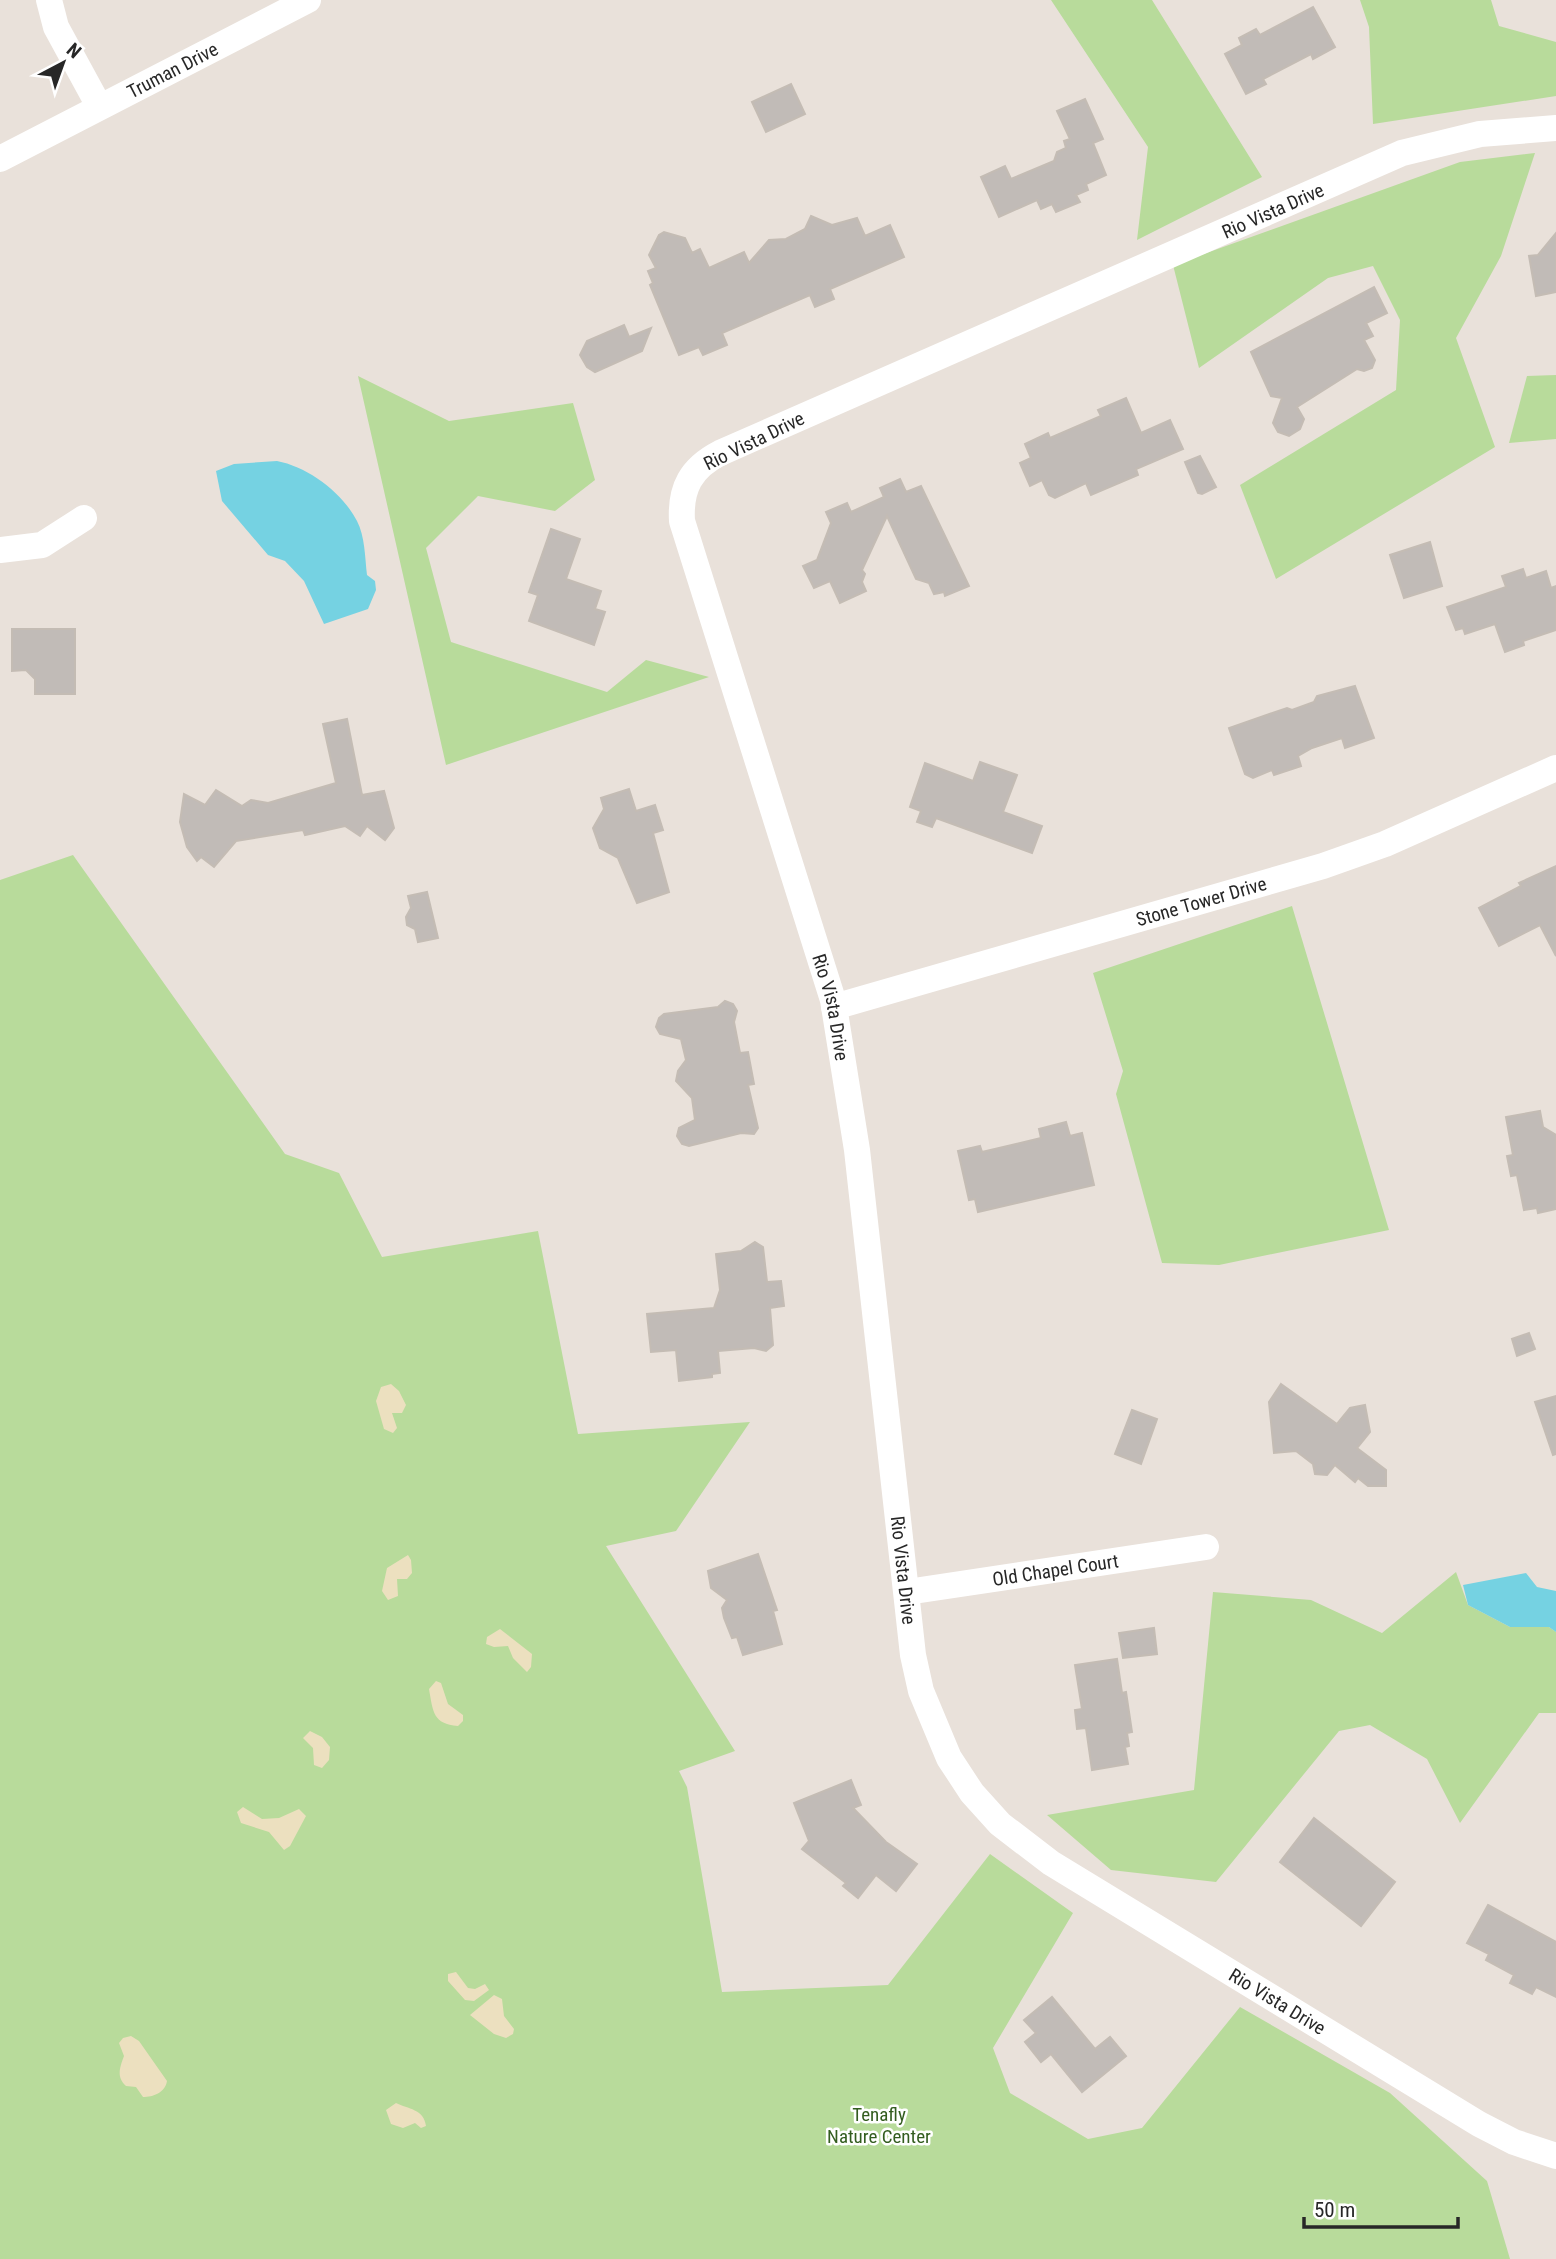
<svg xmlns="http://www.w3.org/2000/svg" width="1556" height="2259" viewBox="0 0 1556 2259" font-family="'Roboto Condensed',sans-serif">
<rect width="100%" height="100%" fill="#e9e1da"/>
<g fill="#b8db9b">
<path d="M 1051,0 L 1152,0 L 1262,177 L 1137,240 L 1148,147 Z"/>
<path d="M 1360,0 L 1491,0 L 1499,26 L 1556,42 L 1556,96 L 1373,124 L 1369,27 Z"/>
<path d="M 1535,153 L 1501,256 L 1456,338 L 1495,447 L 1276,579 L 1240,485 L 1396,390 L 1400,320 L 1373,266 L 1328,278 L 1199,368 L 1173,265 L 1460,162 Z"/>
<path d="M 1556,375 L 1556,439 L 1509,443 L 1527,376 Z"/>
<path d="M 358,376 L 449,421 L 573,403 L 595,480 L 555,511 L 478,496 L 426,548 L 451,642 L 607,692 L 646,660 L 709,677 L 446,765 Z"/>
<path d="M 73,855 L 285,1154 L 339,1173 L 382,1257 L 538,1231 L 578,1434 L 750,1422 L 676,1531 L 606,1546 L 735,1751 L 679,1771 L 687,1787 L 722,1992 L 888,1985 L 990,1854 L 1073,1913 L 993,2048 L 1010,2093 L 1088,2139 L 1142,2128 L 1240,2007 L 1390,2093 L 1487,2181 L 1510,2259 L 0,2259 L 0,880 Z"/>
<path d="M 1292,906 L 1389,1230 L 1219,1265 L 1162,1263 L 1116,1094 L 1123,1071 L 1093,973 Z"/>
<path d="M 1456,1572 L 1468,1605 L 1510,1627 L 1549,1627 L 1556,1632 L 1556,1713 L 1539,1713 L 1460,1823 L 1427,1759 L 1370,1725 L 1339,1731 L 1216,1882 L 1111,1870 L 1047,1815 L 1194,1790 L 1213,1592 L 1311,1600 L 1382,1633 Z"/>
</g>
<g fill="#ece0bf">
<path d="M 391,1384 L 399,1391 L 406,1405 L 402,1413 L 392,1413 L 397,1428 L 393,1433 L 384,1429 L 376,1401 L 381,1387 Z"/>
<path d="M 408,1555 L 411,1560 L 412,1573 L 407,1579 L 397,1579 L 398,1596 L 388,1600 L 382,1591 L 387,1568 Z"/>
<path d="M 500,1629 L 532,1654 L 531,1667 L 527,1672 L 513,1658 L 508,1646 L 494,1647 L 486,1644 L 487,1637 Z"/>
<path d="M 436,1681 L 441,1683 L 448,1704 L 463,1715 L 463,1721 L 458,1726 C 433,1724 433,1712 429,1689 Z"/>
<path d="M 310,1731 L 322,1737 L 330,1747 L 329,1760 L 322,1768 L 314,1765 L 313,1748 L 303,1738 Z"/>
<path d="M 243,1807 L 262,1819 L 279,1818 L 299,1809 L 306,1816 L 290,1846 L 284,1850 L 269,1832 L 241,1823 L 237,1812 Z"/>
<path d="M 456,1972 L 468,1988 L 475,1989 L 485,1984 L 489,1990 L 474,2001 L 465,2000 L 448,1981 L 448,1974 Z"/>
<path d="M 494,1995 L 502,1999 L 504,2016 L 514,2029 L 513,2034 L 506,2038 L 494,2034 L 470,2015 Z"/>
<path d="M 131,2036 L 139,2041 L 167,2081 C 165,2093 153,2097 143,2097 L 136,2087 L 126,2086 C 116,2077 120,2067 124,2056 L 119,2043 L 123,2038 Z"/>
<path d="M 396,2103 C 408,2109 424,2109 426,2126 L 421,2128 L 415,2123 L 403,2128 L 391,2124 L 386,2110 Z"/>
</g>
<g fill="#75d2e2">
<path d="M 277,461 C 308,467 342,492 357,521 C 365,536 365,558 367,575 L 375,581 L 376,590 L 368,609 L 324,624 L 304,581 L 285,561 L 268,555 L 222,501 L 216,471 L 234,464 Z"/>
<path d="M 1526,1573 L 1537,1587 L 1556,1591 L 1556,1632 L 1549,1627 L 1510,1627 L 1468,1605 L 1463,1585 Z"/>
</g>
<g fill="#c1bbb7" stroke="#c4bcb4" stroke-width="2">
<path d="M 1313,7 L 1335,47 L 1313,59 L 1311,54 L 1263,79 L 1266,84 L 1246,94 L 1225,54 L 1242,45 L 1239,38 L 1256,29 L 1260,35 Z"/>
<path d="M 791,84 L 805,114 L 766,132 L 752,102 Z"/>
<path d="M 1085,99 L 1103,139 L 1093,143 L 1106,175 L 1086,184 L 1088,190 L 1076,195 L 1080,202 L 1056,212 L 1052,204 L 1041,209 L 1037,200 L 999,217 L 981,177 L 1005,166 L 1011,179 L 1054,161 L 1057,152 L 1066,148 L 1064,141 L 1070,139 L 1057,111 Z"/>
<path d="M 811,216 L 832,225 L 857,218 L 865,236 L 890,225 L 904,257 L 830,289 L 834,299 L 815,307 L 810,295 L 722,333 L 727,345 L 703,355 L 699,347 L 679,355 L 650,285 L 653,283 L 648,271 L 656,268 L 649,255 L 659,235 L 664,232 L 685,238 L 692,253 L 700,249 L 709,268 L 744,252 L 749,263 L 769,240 L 786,239 L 805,229 Z"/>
<path d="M 1556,233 L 1556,292 L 1536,296 L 1529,256 L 1538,255 Z"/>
<path d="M 1374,287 L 1387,313 L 1366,323 L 1373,336 L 1364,340 L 1375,360 L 1372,368 L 1364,371 L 1357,369 L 1297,407 L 1304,419 L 1300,429 L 1289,436 L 1278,432 L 1273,423 L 1282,398 L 1271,396 L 1251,352 Z"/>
<path d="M 624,325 L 629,337 L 651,328 L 642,351 L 595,372 L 587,367 L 580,355 L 587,341 Z"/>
<path d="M 1126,398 L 1141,433 L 1170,420 L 1183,449 L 1136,469 L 1138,475 L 1091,495 L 1086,483 L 1055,498 L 1049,495 L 1042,480 L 1030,486 L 1020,463 L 1031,458 L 1025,444 L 1048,433 L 1050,438 L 1101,416 L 1098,410 Z"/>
<path d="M 1200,456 L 1216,487 L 1202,494 L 1198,493 L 1185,462 Z"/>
<path d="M 900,479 L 906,492 L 921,486 L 969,586 L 945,596 L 944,592 L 934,594 L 929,583 L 916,579 L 887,516 L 862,570 L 865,574 L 862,582 L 866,591 L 840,603 L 830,581 L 814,588 L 803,566 L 817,560 L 831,523 L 826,512 L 847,503 L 851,512 L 884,497 L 880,488 Z"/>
<path d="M 551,529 L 580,539 L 566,579 L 601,591 L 595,609 L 605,612 L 594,645 L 529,621 L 538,595 L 529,592 Z"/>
<path d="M 1430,542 L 1442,586 L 1404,598 L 1390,555 Z"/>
<path d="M 1523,569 L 1526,578 L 1546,571 L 1551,588 L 1556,586 L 1556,630 L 1523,641 L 1524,645 L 1505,652 L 1495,624 L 1465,634 L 1463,628 L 1456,630 L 1447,607 L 1506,587 L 1502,576 Z"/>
<path d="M 12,629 L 75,629 L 75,694 L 35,694 L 35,679 L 26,670 L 12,671 Z"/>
<path d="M 1355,686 L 1374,738 L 1345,748 L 1342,738 L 1312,748 L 1298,756 L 1301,766 L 1274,775 L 1272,770 L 1253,778 L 1245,774 L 1229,728 L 1287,708 L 1292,710 L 1314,702 L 1317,696 Z"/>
<path d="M 347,719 L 362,795 L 384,791 L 394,828 L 385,840 L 367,826 L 360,836 L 345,826 L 305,835 L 303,830 L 236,841 L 214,867 L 201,857 L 197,861 L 187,847 L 180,822 L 184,794 L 205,805 L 216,790 L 242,806 L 251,800 L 268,803 L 336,783 L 323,724 Z"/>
<path d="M 980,762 L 1017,775 L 1003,812 L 1042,826 L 1032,853 L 936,818 L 932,827 L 917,822 L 921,811 L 910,807 L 925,763 L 973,781 Z"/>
<path d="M 629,789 L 636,811 L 655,805 L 663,830 L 653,833 L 669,892 L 637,903 L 618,858 L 600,848 L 593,828 L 604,809 L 601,798 Z"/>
<path d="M 1556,866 L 1556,956 L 1540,925 L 1499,946 L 1479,908 L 1521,886 L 1519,883 Z"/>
<path d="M 427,892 L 438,938 L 418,942 L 415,929 L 407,925 L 406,917 L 411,908 L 408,896 Z"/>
<path d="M 725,1001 L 733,1004 L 737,1011 L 734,1022 L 740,1053 L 748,1052 L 754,1084 L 748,1085 L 758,1128 L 754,1134 L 741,1133 L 689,1146 L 682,1144 L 677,1136 L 679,1128 L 695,1120 L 692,1098 L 676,1081 L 678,1071 L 686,1060 L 681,1039 L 660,1034 L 656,1027 L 659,1018 L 664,1014 L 718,1007 Z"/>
<path d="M 1540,1111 L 1543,1127 L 1556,1135 L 1556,1209 L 1538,1213 L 1537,1208 L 1524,1210 L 1517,1175 L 1511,1176 L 1507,1156 L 1513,1155 L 1506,1117 Z"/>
<path d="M 1066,1122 L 1070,1136 L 1082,1133 L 1094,1185 L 978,1212 L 975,1199 L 969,1200 L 958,1151 L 980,1146 L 982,1152 L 1041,1138 L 1039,1129 Z"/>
<path d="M 755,1242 L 763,1247 L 767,1282 L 781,1281 L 784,1306 L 770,1308 L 773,1345 L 766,1351 L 754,1348 L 718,1351 L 720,1373 L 712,1374 L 712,1377 L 679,1381 L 676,1350 L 651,1352 L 647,1314 L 714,1308 L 720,1290 L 716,1254 L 741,1251 Z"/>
<path d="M 1529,1333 L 1535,1349 L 1517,1356 L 1512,1339 Z"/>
<path d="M 1281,1384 L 1337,1424 L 1350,1408 L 1365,1405 L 1370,1432 L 1357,1448 L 1386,1470 L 1386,1486 L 1368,1486 L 1358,1478 L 1355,1482 L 1335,1465 L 1327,1475 L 1315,1474 L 1313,1464 L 1296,1451 L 1274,1453 L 1269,1402 Z"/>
<path d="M 1556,1396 L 1556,1454 L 1553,1455 L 1535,1402 Z"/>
<path d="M 1132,1410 L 1157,1419 L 1141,1464 L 1115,1454 Z"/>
<path d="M 758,1554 L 777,1610 L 773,1611 L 782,1644 L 743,1655 L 737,1637 L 732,1638 L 724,1618 L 722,1608 L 727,1600 L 711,1588 L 708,1571 Z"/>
<path d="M 1154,1628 L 1157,1654 L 1123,1658 L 1119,1633 Z"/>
<path d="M 1117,1659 L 1122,1693 L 1126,1692 L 1132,1732 L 1127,1733 L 1129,1746 L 1125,1747 L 1128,1764 L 1092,1770 L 1086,1728 L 1077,1729 L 1075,1710 L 1082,1709 L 1075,1665 Z"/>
<path d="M 851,1780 L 861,1805 L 853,1808 L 886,1842 L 917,1864 L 896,1891 L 876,1875 L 858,1898 L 843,1886 L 846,1883 L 802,1849 L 809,1841 L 794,1803 Z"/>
<path d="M 1314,1818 L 1395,1882 L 1361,1926 L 1280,1862 Z"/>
<path d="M 1488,1905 L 1556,1942 L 1556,1997 L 1536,1987 L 1532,1994 L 1510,1983 L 1514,1975 L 1486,1960 L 1489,1954 L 1467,1943 Z"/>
<path d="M 1052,1997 L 1095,2049 L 1110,2037 L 1126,2056 L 1082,2092 L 1051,2054 L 1041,2062 L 1025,2042 L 1036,2033 L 1024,2020 Z"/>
</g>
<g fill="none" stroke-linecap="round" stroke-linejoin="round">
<g stroke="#fff" stroke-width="26">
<path d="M 49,0 L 56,27 L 99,106"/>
<path id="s1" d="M 1556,128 L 1480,134 L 1402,153 L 720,453 C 691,468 680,488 682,521 L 833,1000 L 857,1150 L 913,1655 L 921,1691 L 949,1758 L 972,1793 L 1000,1824 L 1051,1863 L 1479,2124 L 1514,2142 L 1556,2156"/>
<path id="s2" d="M 0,159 L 308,0"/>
<path d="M 0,550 L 42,545 L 84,518"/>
<path id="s3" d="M 834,1007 L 1323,866 L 1385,844 L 1556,768"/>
<path id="s4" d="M 907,1592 L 1206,1547"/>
</g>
</g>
<g text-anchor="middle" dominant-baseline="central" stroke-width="5" stroke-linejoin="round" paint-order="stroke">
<g font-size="19" fill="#272727" stroke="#fff">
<text stroke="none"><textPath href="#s2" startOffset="194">Truman Drive</textPath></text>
<text transform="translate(1273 211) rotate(-24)">Rio Vista Drive</text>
<text transform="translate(754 441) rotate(-26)">Rio Vista Drive</text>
<text stroke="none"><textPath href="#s3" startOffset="382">Stone Tower Drive</textPath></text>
<text stroke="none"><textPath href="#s1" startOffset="1494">Rio Vista Drive</textPath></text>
<text stroke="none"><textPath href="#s1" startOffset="2062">Rio Vista Drive</textPath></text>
<text stroke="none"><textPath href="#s4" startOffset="150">Old Chapel Court</textPath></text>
<text stroke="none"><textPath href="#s1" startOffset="2670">Rio Vista Drive</textPath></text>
</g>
<g font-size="19" fill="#335d1f" stroke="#fff">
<text x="879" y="2114">Tenafly<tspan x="879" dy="22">Nature Center</tspan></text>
</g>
</g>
<g transform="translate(63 63) rotate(41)" stroke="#ffffff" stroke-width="5" paint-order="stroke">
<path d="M0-5L12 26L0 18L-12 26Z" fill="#272727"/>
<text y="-10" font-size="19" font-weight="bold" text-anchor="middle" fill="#272727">N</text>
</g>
<path d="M1304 2217v10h154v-10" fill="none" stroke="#272727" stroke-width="3.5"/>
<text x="1314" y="2217" font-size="21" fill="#272727" stroke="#ffffff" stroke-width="5" paint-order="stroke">50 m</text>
</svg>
